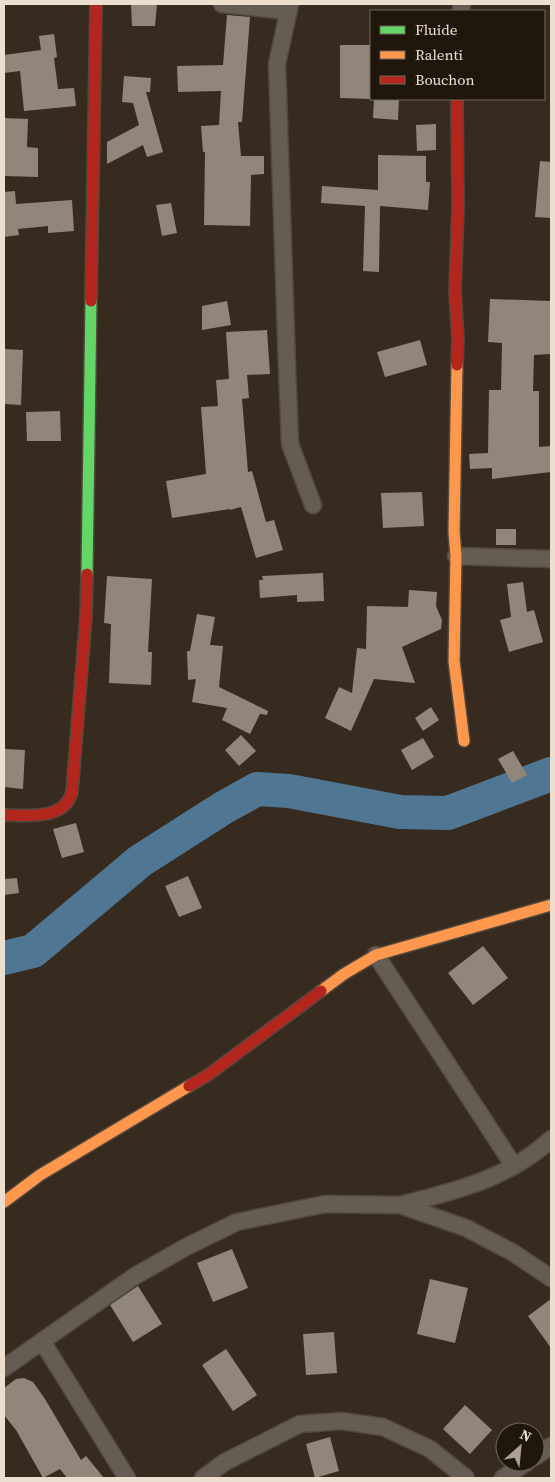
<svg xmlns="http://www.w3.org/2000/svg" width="555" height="1482" viewBox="0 0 555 1482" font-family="'Source Serif 4',serif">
<rect width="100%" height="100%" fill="#362b1e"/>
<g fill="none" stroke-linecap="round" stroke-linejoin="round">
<path stroke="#4f7794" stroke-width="34" d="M 4,958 L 33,951 L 140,861 L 223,808 L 257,789 L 289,791 L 400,812 L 448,813 L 551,774"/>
</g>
<g fill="#90867a">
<path d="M 131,4 L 157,4 L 155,26 L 132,26 Z"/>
<path d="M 227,15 L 250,17 L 242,122 L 238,122 L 241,156 L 264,156 L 264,174 L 251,175 L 250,226 L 204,225 L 205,152 L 203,152 L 201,126 L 219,125 L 221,91 L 178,92 L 177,66 L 223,65 Z"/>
<path d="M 54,34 L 57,57 L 54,58 L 58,89 L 74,88 L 76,106 L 24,111 L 20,71 L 4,73 L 4,55 L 41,50 L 39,36 Z"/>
<path d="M 340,45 L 370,45 L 370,99 L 340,98 Z"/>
<path d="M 124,76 L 151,78 L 150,92 L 146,92 L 163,152 L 147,157 L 143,145 L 107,164 L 107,142 L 139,125 L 133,103 L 122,102 Z"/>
<path d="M 374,99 L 399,99 L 398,120 L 373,118 Z"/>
<path d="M 4,118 L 28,119 L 27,147 L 38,148 L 38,177 L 4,176 Z"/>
<path d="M 436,124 L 436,150 L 417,151 L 416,125 Z"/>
<path d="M 378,155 L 426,156 L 426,182 L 430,182 L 428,210 L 380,206 L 379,272 L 363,271 L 365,206 L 321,203 L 322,186 L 378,190 Z"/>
<path d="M 540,161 L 551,162 L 551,218 L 535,217 Z"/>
<path d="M 15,191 L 16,204 L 72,200 L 74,231 L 48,233 L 48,226 L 18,229 L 19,235 L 4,237 L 4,192 Z"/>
<path d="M 171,203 L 177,233 L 162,236 L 156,205 Z"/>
<path d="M 490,299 L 551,301 L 551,354 L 534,355 L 533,391 L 539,391 L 539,447 L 551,446 L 551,472 L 492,479 L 492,468 L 470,469 L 469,454 L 488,453 L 489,390 L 501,390 L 502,343 L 488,342 Z"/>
<path d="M 227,301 L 231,325 L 202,330 L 202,306 Z"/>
<path d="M 267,330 L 270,374 L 247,375 L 249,398 L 242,399 L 248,472 L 252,471 L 266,522 L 274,520 L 283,550 L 256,558 L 241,507 L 230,510 L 230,509 L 172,518 L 166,481 L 206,474 L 201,407 L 218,406 L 216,380 L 229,379 L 226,332 Z"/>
<path d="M 420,340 L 427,365 L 385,377 L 377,352 Z"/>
<path d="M 4,349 L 23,350 L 21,405 L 4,404 Z"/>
<path d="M 60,411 L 61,441 L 27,441 L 26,412 Z"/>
<path d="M 422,492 L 424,526 L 383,528 L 381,493 Z"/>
<rect x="496" y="529" width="20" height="16"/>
<path d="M 323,573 L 324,601 L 297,602 L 297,595 L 260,598 L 259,580 L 263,580 L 262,576 Z"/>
<path d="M 107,576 L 152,579 L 148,652 L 152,652 L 151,685 L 109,683 L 111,624 L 104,623 Z"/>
<path d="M 523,582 L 527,612 L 534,610 L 543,642 L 509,652 L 500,620 L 511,617 L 507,584 Z"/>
<path d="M 409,590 L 437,592 L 436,606 L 442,620 L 441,629 L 402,647 L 415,683 L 374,679 L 351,731 L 325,718 L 339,687 L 352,693 L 357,648 L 366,649 L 367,606 L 408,607 Z"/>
<path d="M 197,614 L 215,617 L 210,645 L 223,646 L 219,687 L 268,711 L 267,715 L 260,714 L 250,734 L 222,720 L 227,708 L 192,702 L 196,679 L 188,680 L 187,651 L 190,651 Z"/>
<path d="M 431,707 L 439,720 L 423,731 L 415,718 Z"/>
<path d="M 241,735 L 256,751 L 239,766 L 225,750 Z"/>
<path d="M 423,738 L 434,757 L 412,770 L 401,750 Z"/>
<path d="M 4,749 L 25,750 L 23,789 L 4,787 Z"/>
<path d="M 513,751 L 527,775 L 512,783 L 498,759 Z"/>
<path d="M 76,823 L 84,852 L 62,858 L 53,829 Z"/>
<path d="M 188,876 L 202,908 L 179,917 L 165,886 Z"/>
<path d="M 17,878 L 19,893 L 4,895 L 4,879 Z"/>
<path d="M 483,946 L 508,978 L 473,1005 L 448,973 Z"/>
<path d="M 232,1249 L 248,1288 L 213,1302 L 197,1263 Z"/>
<path d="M 430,1279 L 468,1288 L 455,1343 L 417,1334 Z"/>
<path d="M 138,1286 L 162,1324 L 133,1342 L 110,1305 Z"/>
<path d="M 551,1299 L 551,1348 L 528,1316 Z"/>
<path d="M 334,1332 L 337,1373 L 306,1375 L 303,1334 Z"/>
<path d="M 226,1349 L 257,1395 L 233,1411 L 202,1365 Z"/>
<path d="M 24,1378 L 33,1382 L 45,1399 L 81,1460 L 86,1456 L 104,1478 L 67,1478 L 60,1469 L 43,1478 L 16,1430 L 4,1415 L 4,1388 L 16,1379 Z"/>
<path d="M 465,1405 L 492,1430 L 470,1454 L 443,1429 Z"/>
<path d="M 330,1437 L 339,1471 L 315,1478 L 306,1444 Z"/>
</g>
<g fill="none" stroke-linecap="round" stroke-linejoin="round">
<g stroke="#52483e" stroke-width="19">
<g id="street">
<path d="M 222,4 L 289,11"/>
<path d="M 290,4 L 277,64 L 287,366 L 290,444 L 313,505"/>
<path d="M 461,11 L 462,4"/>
<path d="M 456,556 L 551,559"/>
<path d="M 376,955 L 514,1166"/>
<path d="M 400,1205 C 455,1191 508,1179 551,1139"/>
<path d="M 42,1341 L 127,1478"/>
<path d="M 4,1368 L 135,1276 L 186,1247 L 237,1222 L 325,1204 L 400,1205 L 466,1228 L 512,1252 L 551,1278"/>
<path d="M 535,1457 L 551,1446"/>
<path d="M 203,1478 L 225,1462 L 300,1424 L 342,1421 L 383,1427 L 430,1449 L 466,1478"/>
<path d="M 503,1478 L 527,1462"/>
</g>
</g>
<g stroke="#52483e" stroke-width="14">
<path id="fast" d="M 87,574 L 91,301"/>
</g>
<g stroke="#52483e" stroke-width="14">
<g id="slow">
<path d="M 457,365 L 454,532 L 456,556 L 454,661 L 464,741"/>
<path d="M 321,991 L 344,974 L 376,955 L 551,905"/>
<path d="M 4,1202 L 40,1175 L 189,1086"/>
</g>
</g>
<g stroke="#52483e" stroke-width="14">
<g id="jam">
<path d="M 457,99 L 458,207 L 455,291 L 458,340 L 457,365"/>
<path d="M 91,301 L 96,4"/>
<path d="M 4,815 C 28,815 64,821 72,792 L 86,616 L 87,574"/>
<path d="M 189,1086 L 208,1075 L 321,991"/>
</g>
</g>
<use href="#street" stroke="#655d53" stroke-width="16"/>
<use href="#fast" stroke="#63d668" stroke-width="11"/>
<use href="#slow" stroke="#ff974d" stroke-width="11"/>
<use href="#jam" stroke="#b3261e" stroke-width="11"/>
</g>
<rect width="555" height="1482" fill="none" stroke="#ecdfd0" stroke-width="10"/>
<rect x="370" y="10" width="175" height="90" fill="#20170c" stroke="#72675a"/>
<rect x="380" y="26" width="25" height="8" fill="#63d668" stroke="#72675a"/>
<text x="415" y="35" font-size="15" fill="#ecdfd0">Fluide</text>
<rect x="380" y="51" width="25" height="8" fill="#ff974d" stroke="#72675a"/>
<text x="415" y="60" font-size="15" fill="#ecdfd0">Ralenti</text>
<rect x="380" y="76" width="25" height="8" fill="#b3261e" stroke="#72675a"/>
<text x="415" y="85" font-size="15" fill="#ecdfd0">Bouchon</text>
<g transform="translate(520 1447) rotate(27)"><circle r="24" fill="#20170c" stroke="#72675a"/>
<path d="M0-4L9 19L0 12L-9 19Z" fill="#aca092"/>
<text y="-8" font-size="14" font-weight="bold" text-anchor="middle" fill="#ecdfd0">N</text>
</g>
</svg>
